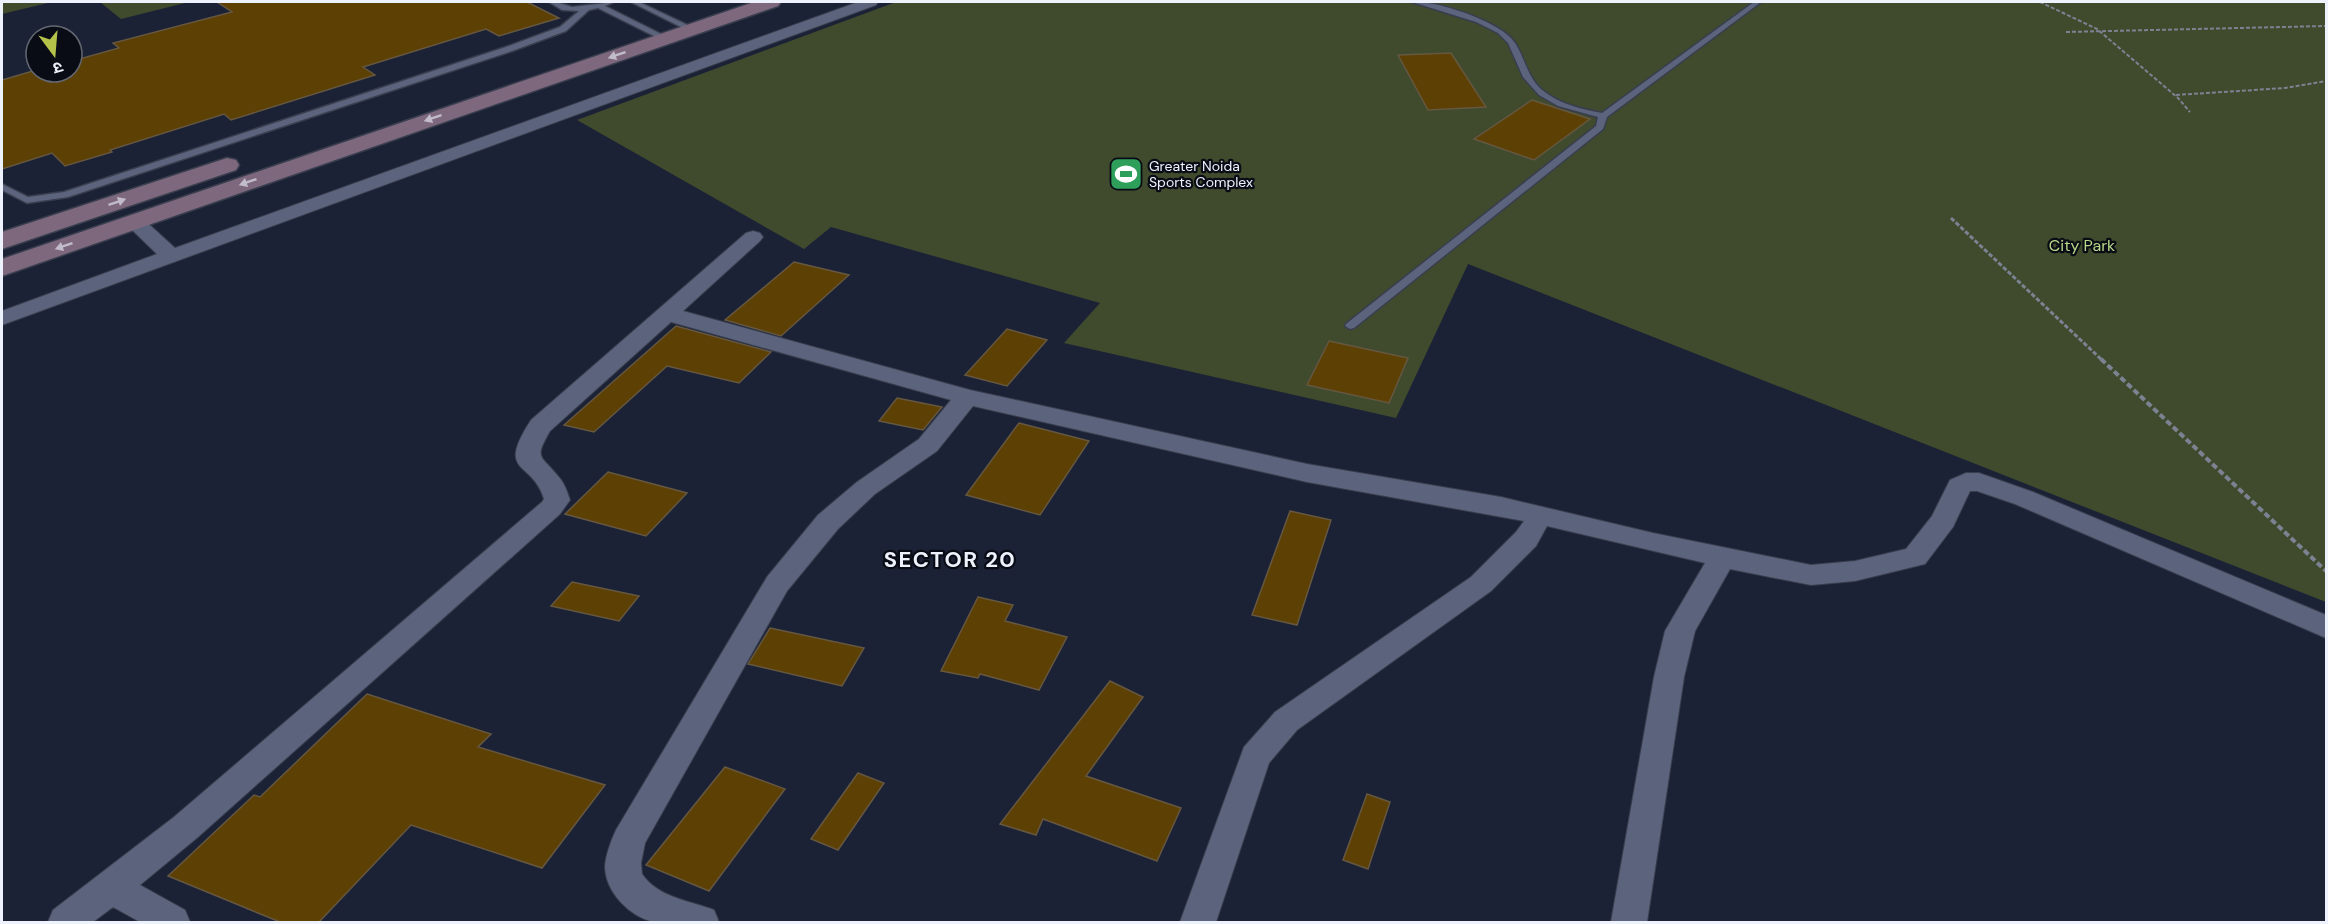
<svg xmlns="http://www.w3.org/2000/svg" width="2328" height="924" viewBox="0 0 2328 924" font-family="'DM Sans','Noto Sans Devanagari',sans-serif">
<rect width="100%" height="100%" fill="#1b2236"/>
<g fill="#404b2d">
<path d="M 2,2 L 52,2 L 2,14 Z"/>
<path d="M 100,2 L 189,2 L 121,19 Z"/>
<path d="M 896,2 L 2326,2 L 2326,602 L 1468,264 L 1396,418 L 1064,343 L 1100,303 L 831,227 L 804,249 L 577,120 Z"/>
</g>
<g fill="#5d4004" stroke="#655740" stroke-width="1.5">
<path d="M 217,2 L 527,2 L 559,18 L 499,36 L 486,29 L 363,67 L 375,75 L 231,120 L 224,114 L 110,150 L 112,152 L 65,166 L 52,153 L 2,169 L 2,80 L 36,70 L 72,72 L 72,61 L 119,48 L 113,43 L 232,12 Z"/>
<path d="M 1451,53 L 1486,107 L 1428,110 L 1398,55 Z"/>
<path d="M 1532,100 L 1590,119 L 1534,160 L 1474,139 Z"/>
<path d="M 794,262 L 849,275 L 781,336 L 725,320 Z"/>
<path d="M 676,326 L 771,352 L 739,383 L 667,366 L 594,432 L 564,425 Z"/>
<path d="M 1007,329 L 1047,340 L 1007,386 L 965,375 Z"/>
<path d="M 1329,341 L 1408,358 L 1389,403 L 1307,385 Z"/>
<path d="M 897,398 L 942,407 L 923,430 L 879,421 Z"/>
<path d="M 1019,423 L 1089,441 L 1040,515 L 966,495 Z"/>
<path d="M 608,472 L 687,493 L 646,536 L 565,514 Z"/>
<path d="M 1290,511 L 1331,520 L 1297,625 L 1252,615 Z"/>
<path d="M 572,582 L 639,596 L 619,621 L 551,606 Z"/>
<path d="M 978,597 L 1013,605 L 1005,621 L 1067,637 L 1039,690 L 980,674 L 978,678 L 941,671 Z"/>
<path d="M 770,628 L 864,648 L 842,686 L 748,664 Z"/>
<path d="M 1110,681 L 1143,697 L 1086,776 L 1181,808 L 1157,861 L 1043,819 L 1036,835 L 1000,824 Z"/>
<path d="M 367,694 L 491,734 L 478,747 L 605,785 L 542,868 L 411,825 L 319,922 L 280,922 L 168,876 L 254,795 L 260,797 Z"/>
<path d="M 725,767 L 785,789 L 709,891 L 646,865 Z"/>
<path d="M 858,773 L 884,783 L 838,850 L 811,839 Z"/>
<path d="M 1367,794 L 1390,802 L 1368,869 L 1343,860 Z"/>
</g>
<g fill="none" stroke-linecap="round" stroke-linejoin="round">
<g stroke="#393e4e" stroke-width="3">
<g id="lane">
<path d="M 549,2 L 556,2 L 572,7 L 614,2 L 605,6 L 669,38 L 662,40 L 598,8 L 589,10 L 566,31 L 512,51 L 68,197 L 27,203 L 2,190 L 2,184 L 28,197 L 64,192 L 506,47 L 560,27 L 579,11 L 562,10 Z"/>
<path d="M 631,2 L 639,2 L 696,29 L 689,31 Z"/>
<path d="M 1412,2 C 1435,0 1502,22 1515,43 C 1525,58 1527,77 1542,90 C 1559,104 1581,109 1602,113 L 1754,2 L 1761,2 L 1607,117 L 1603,129 L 1354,328 L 1350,329 L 1345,326 L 1346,324 L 1596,126 L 1598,117 L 1558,106 L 1539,95 L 1523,77 L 1508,43 L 1498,33 L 1476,22 Z"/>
</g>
</g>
<g stroke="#393e4e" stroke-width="2">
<g id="street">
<path d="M 858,2 L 878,2 L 876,5 L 2,325 L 2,311 L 157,254 L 127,225 L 124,221 L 127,217 L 141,217 L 175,248 Z"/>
<path d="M 753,231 L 760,233 L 763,237 L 760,241 L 683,311 L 970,390 L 1307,464 L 1501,497 L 1653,533 L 1811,565 L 1855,561 L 1906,549 L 1932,516 L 1950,480 L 1966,473 L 1979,473 L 2033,492 L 2326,615 L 2326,638 L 2015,504 L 1977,491 L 1970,491 L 1953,527 L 1925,564 L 1855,581 L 1811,585 L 1730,569 L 1695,631 L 1684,677 L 1647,922 L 1611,922 L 1654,677 L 1665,631 L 1705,563 L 1547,526 L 1536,546 L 1491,591 L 1297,730 L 1269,763 L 1216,922 L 1180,922 L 1244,747 L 1275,712 L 1471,577 L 1516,532 L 1524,521 L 1307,482 L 973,406 L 937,451 L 875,494 L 838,529 L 787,591 L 645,843 L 641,863 L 642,874 C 657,897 690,901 714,910 L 719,922 C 705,924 668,924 654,922 C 630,917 605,892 605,866 C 606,854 611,841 616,830 L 767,577 L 818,515 L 857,482 L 919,439 L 951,400 L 671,322 L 550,431 C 534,459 540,454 557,475 C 564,482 567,491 570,500 L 560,514 L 198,837 L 140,885 L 185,910 L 190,922 L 140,922 L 113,907 L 93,922 L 48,922 L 53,910 L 174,817 L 542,502 L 544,499 C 532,459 495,476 531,420 L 746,233 Z"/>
</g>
</g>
<g stroke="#393e4e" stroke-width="3">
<g id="secondary">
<path d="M 754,2 L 781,2 L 778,6 L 2,276 L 2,259 Z"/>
<path d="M 227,158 L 236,160 L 239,165 L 236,170 L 2,249 L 2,232 Z"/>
</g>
</g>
<g stroke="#7c8292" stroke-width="2" stroke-dasharray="4 2" stroke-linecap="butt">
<path d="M 2040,2 L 2097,29 L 2178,98 L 2190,112"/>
<path d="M 2066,32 L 2326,26"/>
<path d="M 2176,95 L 2285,88 L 2326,81"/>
</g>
<path stroke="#7c8292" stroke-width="3" stroke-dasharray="4.5 2" stroke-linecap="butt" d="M 1951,218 L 2103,361"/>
<path stroke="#7c8292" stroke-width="4" stroke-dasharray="6 3" stroke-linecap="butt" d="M 2101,359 L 2326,571"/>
<use href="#lane" fill="#5b647c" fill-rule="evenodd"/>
<use href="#street" fill="#5b647c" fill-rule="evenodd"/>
<use href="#secondary" fill="#7e687e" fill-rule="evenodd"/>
</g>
<defs><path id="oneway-solid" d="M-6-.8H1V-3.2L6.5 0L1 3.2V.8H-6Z" transform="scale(1.5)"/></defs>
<g fill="#c1bbca">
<use href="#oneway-solid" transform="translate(617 55) rotate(161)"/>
<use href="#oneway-solid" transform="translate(433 118) rotate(161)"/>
<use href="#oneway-solid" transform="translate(248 182) rotate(161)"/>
<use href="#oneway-solid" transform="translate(117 202) rotate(-19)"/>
<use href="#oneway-solid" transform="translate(64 246) rotate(161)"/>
</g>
<defs>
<g id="stadium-square" transform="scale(1.725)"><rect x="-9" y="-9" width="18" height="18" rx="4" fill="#2e9e5b" stroke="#090c15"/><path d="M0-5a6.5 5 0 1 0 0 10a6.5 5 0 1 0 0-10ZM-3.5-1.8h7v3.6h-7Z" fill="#fff"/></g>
</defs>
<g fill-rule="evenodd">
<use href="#stadium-square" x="1126" y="174"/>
</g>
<g text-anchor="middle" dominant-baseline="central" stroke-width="4.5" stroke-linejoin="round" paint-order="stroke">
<g font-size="14" fill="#edf2fd" stroke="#090c15" text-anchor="start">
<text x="1149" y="166">Greater Noida<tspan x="1149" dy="16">Sports Complex</tspan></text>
</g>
<g font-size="16" fill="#b9d888" stroke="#090c15">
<text x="2082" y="245">City Park</text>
</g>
<g font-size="22" font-weight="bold" letter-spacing="1.5" fill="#edf2fd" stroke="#090c15">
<text x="950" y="559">SECTOR 20</text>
</g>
</g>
<rect width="2328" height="924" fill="none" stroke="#edf2fd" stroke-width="6"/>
<g transform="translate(54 54) rotate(164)"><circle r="28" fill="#090c15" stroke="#646872" stroke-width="1.5"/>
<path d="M0-4.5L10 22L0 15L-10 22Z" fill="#b4c24a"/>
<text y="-9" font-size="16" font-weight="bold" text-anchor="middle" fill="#edf2fd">उ</text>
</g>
</svg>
